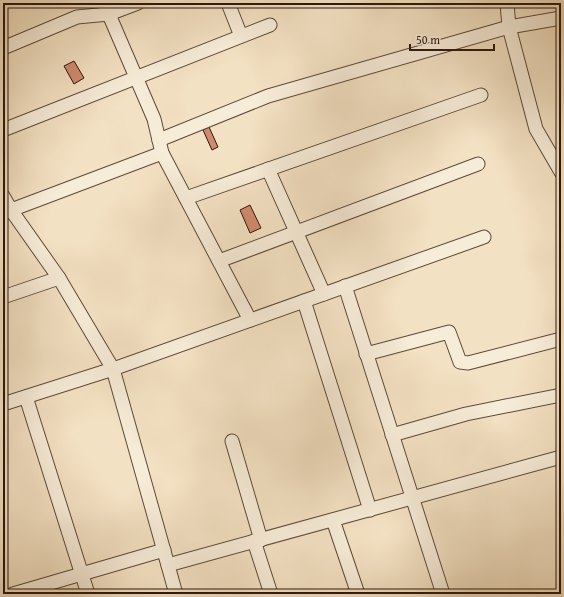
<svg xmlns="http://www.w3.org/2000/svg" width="564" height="597" viewBox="0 0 564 597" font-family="'Gentium Book Plus',serif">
<rect width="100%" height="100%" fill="#f3e1c3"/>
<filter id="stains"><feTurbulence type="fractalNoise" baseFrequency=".005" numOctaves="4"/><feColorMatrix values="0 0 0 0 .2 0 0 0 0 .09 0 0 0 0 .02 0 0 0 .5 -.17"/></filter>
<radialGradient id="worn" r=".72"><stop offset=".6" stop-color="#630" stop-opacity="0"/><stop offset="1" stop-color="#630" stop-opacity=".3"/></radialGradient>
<g fill="#d08b6e" stroke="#2a170c">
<path d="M 74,61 L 84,78 L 74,84 L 64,66 Z"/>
<path d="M 209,127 L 218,147 L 212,150 L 203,130 Z"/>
<path d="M 250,205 L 261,228 L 250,233 L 240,210 Z"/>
</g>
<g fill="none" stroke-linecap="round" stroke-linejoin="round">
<g stroke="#5c4a3a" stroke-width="15">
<g id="street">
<path d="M 104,3 L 154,119 L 162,153 L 250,320"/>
<path d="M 228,3 L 241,36"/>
<path d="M 507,3 L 509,27 L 536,129 L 561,172"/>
<path d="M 3,48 L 77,17 L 109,14 L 138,3"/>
<path d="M 3,130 L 270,25"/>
<path d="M 159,140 L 268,96 L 509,27 L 561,18"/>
<path d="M 268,169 L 324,294"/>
<path d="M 3,196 L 11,210 L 59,278 L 113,369 L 176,594"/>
<path d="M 186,198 L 481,95"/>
<path d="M 3,213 L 162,153"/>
<path d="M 219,261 L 478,164"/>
<path d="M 345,286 L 443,594"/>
<path d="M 3,297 L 59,278"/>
<path d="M 304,301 L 370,510"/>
<path d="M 366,354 L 449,332 L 460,362 L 468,363 L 561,339"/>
<path d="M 26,397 L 88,594"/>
<path d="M 3,404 L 113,369 L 484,237"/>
<path d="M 392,435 L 466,414 L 561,395"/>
<path d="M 232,441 L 261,540"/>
<path d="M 333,520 L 358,594"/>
<path d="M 254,541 L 271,594"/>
<path d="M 168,565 L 561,457"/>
<path d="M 13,594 L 164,550"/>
</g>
</g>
<use href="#street" stroke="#f7ecd8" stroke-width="13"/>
</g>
<rect width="564" height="597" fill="none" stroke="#f3e1c3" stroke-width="16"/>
<rect x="4" y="4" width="556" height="589" fill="none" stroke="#2a170c" stroke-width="2"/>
<rect x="8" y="8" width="548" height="581" fill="none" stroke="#2a170c"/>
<path d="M410 44v6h84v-6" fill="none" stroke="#2a170c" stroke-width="2"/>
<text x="416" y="44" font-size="12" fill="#2a170c" stroke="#f7ecd8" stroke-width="3" paint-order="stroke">50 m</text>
<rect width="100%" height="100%" filter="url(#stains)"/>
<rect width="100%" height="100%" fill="url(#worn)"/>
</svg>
